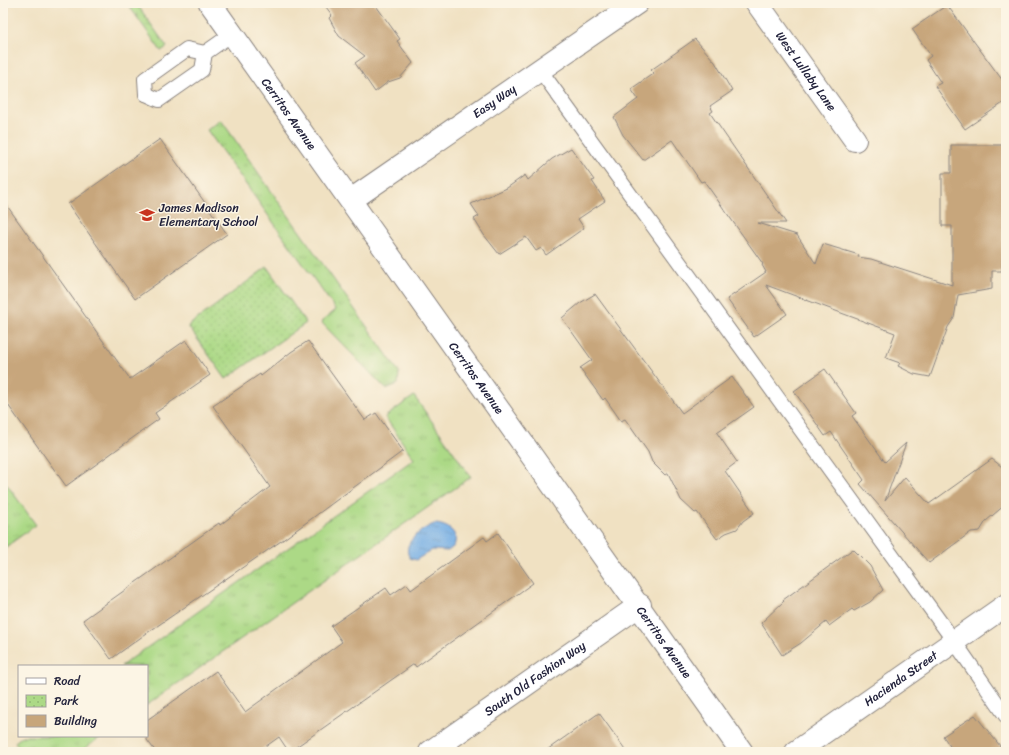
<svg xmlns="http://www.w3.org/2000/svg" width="1009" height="755" viewBox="0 0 1009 755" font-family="Sriracha,sans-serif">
<defs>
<pattern id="grass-tufts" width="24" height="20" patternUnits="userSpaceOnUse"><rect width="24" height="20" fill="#acd986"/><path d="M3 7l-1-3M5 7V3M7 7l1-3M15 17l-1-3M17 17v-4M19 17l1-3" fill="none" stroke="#94ba75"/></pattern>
<pattern id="park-dots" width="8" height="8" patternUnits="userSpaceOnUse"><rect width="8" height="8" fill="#acd986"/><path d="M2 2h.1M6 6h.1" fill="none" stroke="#94ba75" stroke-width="1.8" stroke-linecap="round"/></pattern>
<pattern id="water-ripples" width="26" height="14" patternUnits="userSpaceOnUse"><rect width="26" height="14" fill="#75aee5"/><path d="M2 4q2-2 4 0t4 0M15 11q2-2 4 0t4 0" fill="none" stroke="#608dbb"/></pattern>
</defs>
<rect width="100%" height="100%" fill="#fcf5e5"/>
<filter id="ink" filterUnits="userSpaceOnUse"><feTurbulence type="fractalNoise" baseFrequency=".025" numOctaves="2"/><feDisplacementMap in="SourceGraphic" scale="8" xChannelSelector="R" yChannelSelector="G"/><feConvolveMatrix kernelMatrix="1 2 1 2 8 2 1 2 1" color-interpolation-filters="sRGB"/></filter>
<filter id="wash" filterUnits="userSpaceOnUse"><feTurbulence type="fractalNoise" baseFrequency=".012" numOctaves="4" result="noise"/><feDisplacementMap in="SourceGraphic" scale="16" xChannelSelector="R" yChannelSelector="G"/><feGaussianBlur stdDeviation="0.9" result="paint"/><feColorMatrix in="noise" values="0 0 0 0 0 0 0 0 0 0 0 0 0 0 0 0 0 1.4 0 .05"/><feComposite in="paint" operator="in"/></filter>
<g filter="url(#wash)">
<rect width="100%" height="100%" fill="#f0e1c2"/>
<g fill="url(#grass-tufts)" stroke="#677e60">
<path d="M 127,3 L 136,3 L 167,47 L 161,51 Z"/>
<path d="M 221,120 L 399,372 L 398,384 L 386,389 L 321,322 L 336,310 L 207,130 Z"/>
<path d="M 414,396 L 471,477 L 147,705 L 147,666 L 121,666 L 414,459 L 385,417 Z"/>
<path d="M 3,479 L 36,525 L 3,549 Z"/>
<path d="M 23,736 L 102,736 L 80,752 L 23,752 L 15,742 Z"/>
</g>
<path fill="url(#park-dots)" stroke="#677e60" d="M 267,267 L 306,323 L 226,379 L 188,326 Z"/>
<path fill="url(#water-ripples)" stroke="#4c6890" d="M 434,524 C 446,524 460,532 454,546 L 448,551 L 432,550 L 416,560 L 410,558 C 400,543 422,529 434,524 Z"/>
<g id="blocks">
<g fill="#c7a67b">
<path d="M 323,3 L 374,3 L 400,39 L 397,41 L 413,63 L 400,78 L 388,82 L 375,92 L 355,63 L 365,56 L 339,36 L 329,18 L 332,15 Z"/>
<path d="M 947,5 L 1006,85 L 1006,101 L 965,129 L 935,86 L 941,83 L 926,60 L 931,56 L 912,29 Z"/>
<path d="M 695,39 L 715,62 L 732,91 L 710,106 L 713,111 L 710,113 L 786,223 L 758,223 L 797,235 L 816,264 L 823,244 L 859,255 L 858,257 L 871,259 L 952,285 L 952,226 L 942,226 L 942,173 L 951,173 L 951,145 L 1006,145 L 1006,212 L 1004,212 L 1002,271 L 992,271 L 992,289 L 958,295 L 954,318 L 948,327 L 930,377 L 914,374 L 898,366 L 900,363 L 886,358 L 895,333 L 766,285 L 787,314 L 754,337 L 727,299 L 766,272 L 762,265 L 763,264 L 704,181 L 701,182 L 672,140 L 643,160 L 623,135 L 614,117 L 638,99 L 631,89 L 654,73 L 651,70 Z"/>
<path d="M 160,139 L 227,234 L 135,299 L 68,204 Z"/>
<path d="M 571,148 L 594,180 L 592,181 L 605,201 L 578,219 L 584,228 L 546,255 L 541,248 L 536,251 L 526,237 L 499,254 L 484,235 L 474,219 L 479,216 L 471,204 L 507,188 L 525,175 L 528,180 L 552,159 Z"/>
<path d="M 3,200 L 130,379 L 186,340 L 210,375 L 155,413 L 159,419 L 66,486 L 3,398 Z"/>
<path d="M 595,294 L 682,413 L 732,377 L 754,407 L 717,433 L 737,462 L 725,471 L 754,513 L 743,521 L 737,529 L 726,533 L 717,539 L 697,512 L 695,513 L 681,500 L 668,473 L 665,475 L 652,462 L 648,452 L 625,419 L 621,421 L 605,398 L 603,400 L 580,368 L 592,360 L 562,318 L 580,303 Z"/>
<path d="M 308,341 L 365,420 L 376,413 L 403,451 L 284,539 L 147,633 L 111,659 L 83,620 L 219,523 L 220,525 L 270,487 L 213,406 L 260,374 L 261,376 L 291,352 Z"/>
<path d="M 825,369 L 856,413 L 852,416 L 885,462 L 906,443 L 885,501 L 905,477 L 929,504 L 992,459 L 1006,470 L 1006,504 L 986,521 L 980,531 L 971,532 L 929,563 L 860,484 L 864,480 L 831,432 L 825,436 L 794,391 Z"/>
<path d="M 498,533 L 533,583 L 416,667 L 414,664 L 289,752 L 279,737 L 258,752 L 156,752 L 147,740 L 147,720 L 216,671 L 245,712 L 342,642 L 331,626 L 386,588 L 391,595 L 407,584 L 411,590 L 484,537 L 487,541 Z"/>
<path d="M 853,549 L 870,566 L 883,590 L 870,602 L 854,611 L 852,609 L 829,626 L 826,622 L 801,643 L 782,655 L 761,623 L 784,601 L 783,600 Z"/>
<path d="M 599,713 L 627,752 L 544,752 Z"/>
<path d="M 975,715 L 1005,752 L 954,752 L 943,736 Z"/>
</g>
</g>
</g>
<g filter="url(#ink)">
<use href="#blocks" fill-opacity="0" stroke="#89827e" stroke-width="1"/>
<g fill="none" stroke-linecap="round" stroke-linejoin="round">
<g stroke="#89827e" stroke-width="16">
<g id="service">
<path d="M 540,70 L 954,641 L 1006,716"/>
<path d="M 146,94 L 159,100 L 202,70 L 205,53 L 232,34"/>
<path d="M 146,94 L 145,79 L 187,49 L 205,53"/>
</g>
</g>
<g stroke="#89827e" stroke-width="24">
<g id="minor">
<path id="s1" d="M 757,3 L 855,140"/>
<path id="s2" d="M 351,200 L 637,3"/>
<path id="s3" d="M 430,752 L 640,605"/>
<path id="s4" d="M 796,752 L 1006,605"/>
</g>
</g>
<g stroke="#89827e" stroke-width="24">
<g id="tertiary">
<path id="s5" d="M 210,3 L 742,752"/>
</g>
</g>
<use href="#service" stroke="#fff" stroke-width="14"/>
<use href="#minor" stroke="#fff" stroke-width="22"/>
<use href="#tertiary" stroke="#fff" stroke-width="22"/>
</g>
</g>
<defs>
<g id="school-bare" transform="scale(1.2)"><path d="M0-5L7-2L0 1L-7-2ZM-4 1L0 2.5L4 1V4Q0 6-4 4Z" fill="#c8321e" stroke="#fcf5e5" stroke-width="2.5" paint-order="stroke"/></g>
</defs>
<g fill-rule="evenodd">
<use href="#school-bare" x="147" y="215"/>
</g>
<g text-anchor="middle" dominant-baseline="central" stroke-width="3" stroke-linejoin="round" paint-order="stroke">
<g font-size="12" fill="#22223b" stroke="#fcf5e5">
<text stroke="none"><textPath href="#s1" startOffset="84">West Lullaby Lane</textPath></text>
<text stroke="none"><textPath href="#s2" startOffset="174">Easy Way</textPath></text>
<text stroke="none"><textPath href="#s5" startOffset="136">Cerritos Avenue</textPath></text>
<text stroke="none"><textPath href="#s5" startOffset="460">Cerritos Avenue</textPath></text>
<text stroke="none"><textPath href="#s5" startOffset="784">Cerritos Avenue</textPath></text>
<text stroke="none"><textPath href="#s4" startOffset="128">Hacienda Street</textPath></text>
<text stroke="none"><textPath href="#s3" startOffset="128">South Old Fashion Way</textPath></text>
</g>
<g font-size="12" fill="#22223b" stroke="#fcf5e5" text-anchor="start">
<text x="159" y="208">James Madison<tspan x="159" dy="14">Elementary School</tspan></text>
</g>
</g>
<rect width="1009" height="755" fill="none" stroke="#fcf5e5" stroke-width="16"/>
<rect x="18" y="665" width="130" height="72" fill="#fcf5e5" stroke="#a5a1a1"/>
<rect x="26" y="678" width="20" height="6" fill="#ffffff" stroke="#a5a1a1"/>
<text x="54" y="685" font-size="12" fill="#22223b">Road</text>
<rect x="26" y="695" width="20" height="12" fill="url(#park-dots)" stroke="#a5a1a1"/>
<text x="54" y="705" font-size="12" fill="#22223b">Park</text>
<rect x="26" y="715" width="20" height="12" fill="#c7a67b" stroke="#a5a1a1"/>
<text x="54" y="725" font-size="12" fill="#22223b">Building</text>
</svg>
